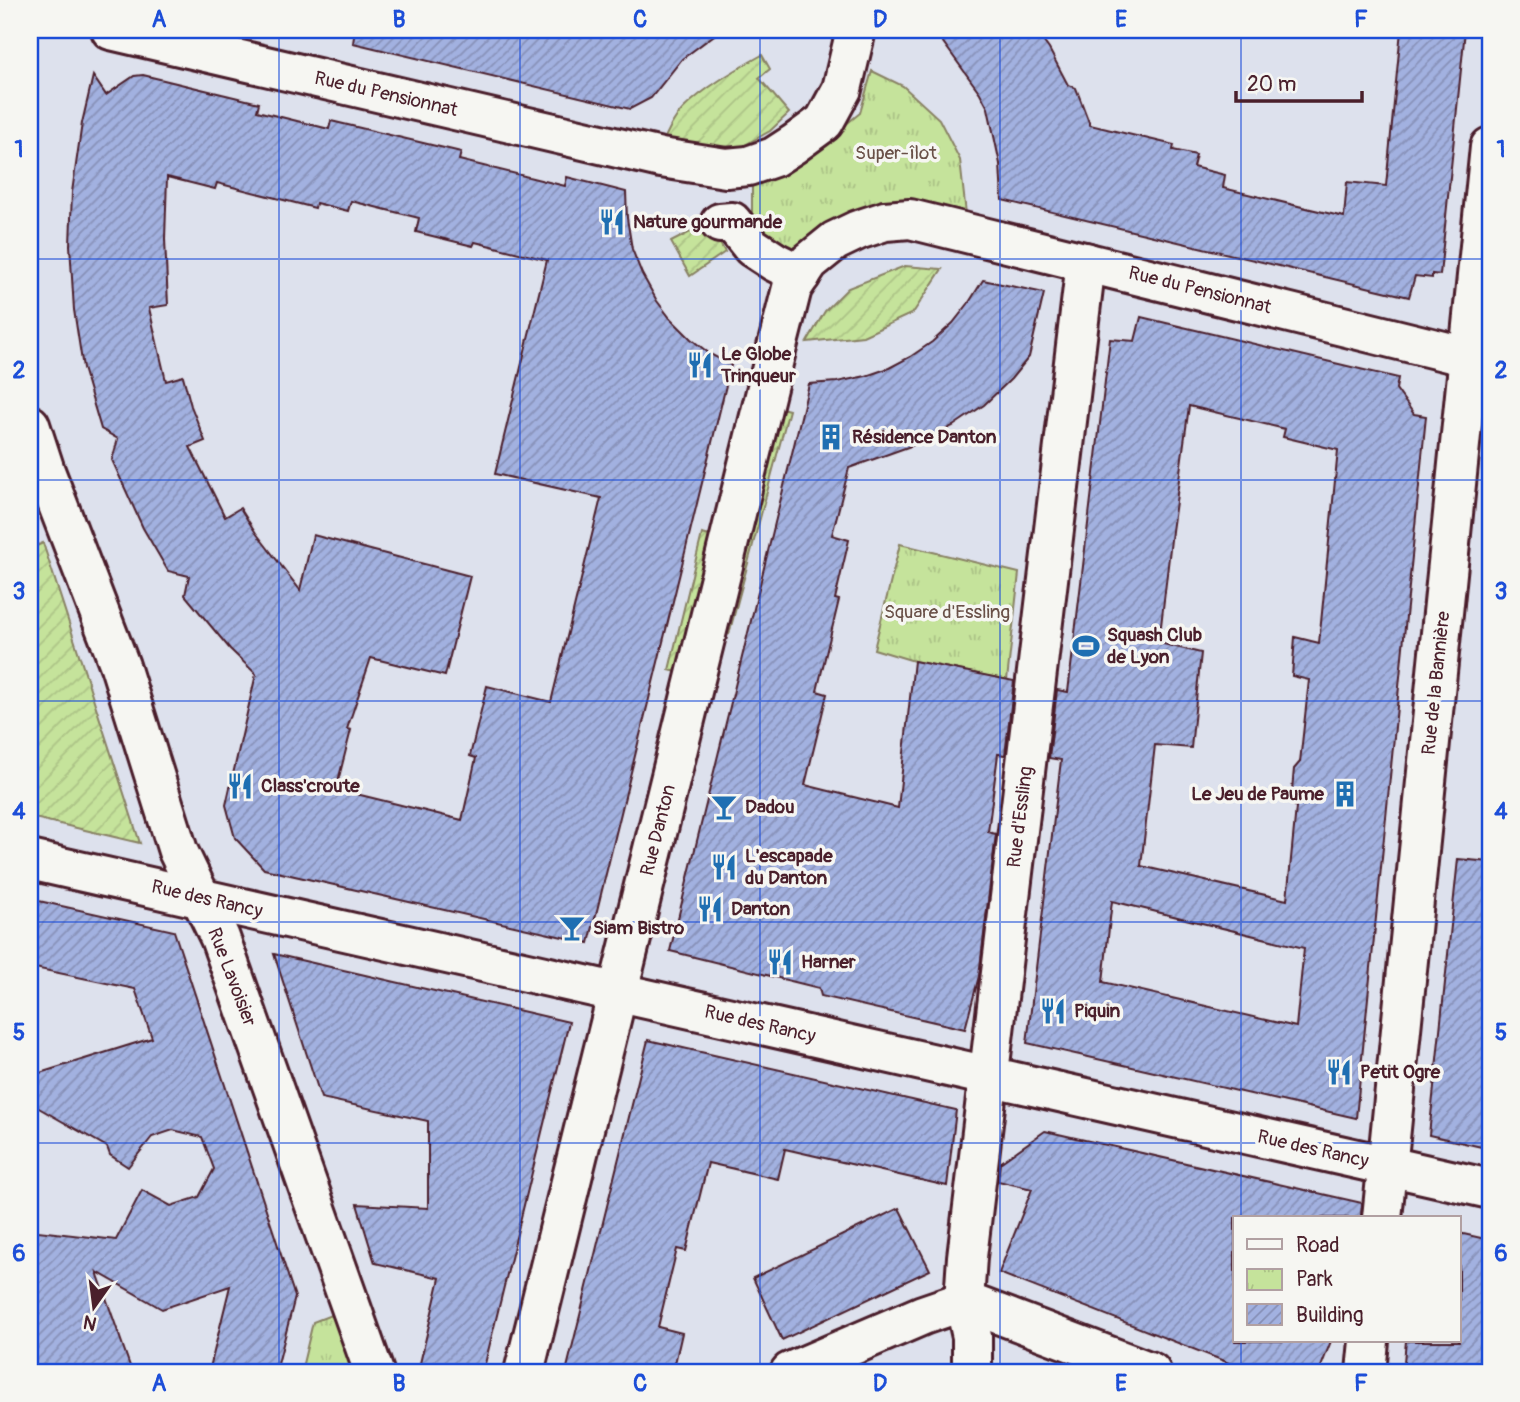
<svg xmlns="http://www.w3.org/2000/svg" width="1520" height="1402" viewBox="0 0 1520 1402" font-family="Pangolin,sans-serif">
<defs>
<pattern id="park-tufts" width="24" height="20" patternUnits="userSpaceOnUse" patternTransform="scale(1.75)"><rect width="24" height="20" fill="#c5e39b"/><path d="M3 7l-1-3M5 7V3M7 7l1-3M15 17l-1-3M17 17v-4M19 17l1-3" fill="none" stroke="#abc286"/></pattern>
<pattern id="garden-furrows" width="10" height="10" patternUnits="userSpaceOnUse" patternTransform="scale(1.75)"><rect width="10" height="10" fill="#c5e39b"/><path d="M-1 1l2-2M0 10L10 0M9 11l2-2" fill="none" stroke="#abc286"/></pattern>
<pattern id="building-hatch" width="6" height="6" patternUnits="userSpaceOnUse" patternTransform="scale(1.75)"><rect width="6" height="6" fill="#a2b1e0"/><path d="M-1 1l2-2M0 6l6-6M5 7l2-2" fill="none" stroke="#868fb6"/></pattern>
</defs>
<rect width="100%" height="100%" fill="#dde1ed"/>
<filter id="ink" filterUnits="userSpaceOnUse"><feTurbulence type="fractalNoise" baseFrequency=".0143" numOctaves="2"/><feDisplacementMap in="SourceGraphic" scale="14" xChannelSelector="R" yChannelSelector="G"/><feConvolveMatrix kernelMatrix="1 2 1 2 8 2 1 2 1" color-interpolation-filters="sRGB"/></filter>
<g filter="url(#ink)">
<g fill="url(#park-tufts)" stroke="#888163" stroke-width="2">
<path d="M 872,71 L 903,86 L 939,119 L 960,160 L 966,214 L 797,254 L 758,231 L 752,214 L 752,177 L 813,151 L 860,113 Z"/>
<path d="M 900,544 L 1019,573 L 1007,680 L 914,661 L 874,649 Z"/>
<path d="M 344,1310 L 368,1372 L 301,1372 L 313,1322 Z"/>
</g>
<g fill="url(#garden-furrows)" stroke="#888163" stroke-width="2">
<path d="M 762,55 L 770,69 L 759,78 L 789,113 L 770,131 L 736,150 L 661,148 C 666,134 672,120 683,109 C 704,88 735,70 762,55 Z"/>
<path d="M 708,223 L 725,252 L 690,276 L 671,242 Z"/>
<path d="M 905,266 L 942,269 L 913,313 L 863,336 L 807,342 L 825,311 L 848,288 Z"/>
<path d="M 774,406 L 789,410 L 729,634 L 717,631 Z"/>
<path d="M 702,534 L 718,538 L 685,674 L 669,670 Z"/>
<path d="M 43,543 L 140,843 L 30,817 L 30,549 Z"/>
</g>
<g fill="url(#building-hatch)" stroke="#4a1f2b" stroke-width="2" fill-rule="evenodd">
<path d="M 355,30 L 721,30 L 682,59 L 651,98 L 630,109 L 353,43 Z"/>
<path d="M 934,30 L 1035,30 L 1049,49 L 1068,85 L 1076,88 L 1090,125 L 1174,145 L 1173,150 L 1196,155 L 1193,167 L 1225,175 L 1223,188 L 1344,217 L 1347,182 L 1386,186 L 1401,30 L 1465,30 L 1440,275 L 1432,274 L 1432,278 L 1415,276 L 1409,297 L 1002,200 L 1000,164 L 988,108 L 980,93 Z"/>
<path d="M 143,75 L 259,103 L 257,111 L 329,129 L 331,121 L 461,152 L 459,160 L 565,186 L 567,177 L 626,192 L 627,218 L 632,249 L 642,274 L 657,301 L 670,318 L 691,339 L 710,354 L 731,365 L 589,943 L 264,869 L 235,838 L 226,805 L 256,674 L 230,649 L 185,595 L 189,576 L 168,571 L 143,528 L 112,460 L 118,439 L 101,429 L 83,368 L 74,310 L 70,245 L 72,192 L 82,123 L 93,76 L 106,95 L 134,76 ZM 167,177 L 215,189 L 217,183 L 315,208 L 316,203 L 348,211 L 351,201 L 419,218 L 416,232 L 473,246 L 475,242 L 547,260 L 495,474 L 601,498 L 551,702 L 487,686 L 470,756 L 476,758 L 462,820 L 336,789 L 351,730 L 347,729 L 371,658 L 445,676 L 470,576 L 313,535 L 300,590 L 256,533 L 240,508 L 225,517 L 190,447 L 205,441 L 191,406 L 183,376 L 166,381 L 149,308 L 168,305 L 165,239 Z"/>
<path d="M 983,280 L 1044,293 L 1029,357 L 1011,379 L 984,405 L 953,426 L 919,443 L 849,468 L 832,535 L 849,540 L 835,599 L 839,600 L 817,691 L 827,694 L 805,785 L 898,808 L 914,661 L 1014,681 L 1005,755 L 998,754 L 988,832 L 996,834 L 979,976 L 965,1029 L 821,996 L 819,988 L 670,951 L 809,384 L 837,382 L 866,376 L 889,368 L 910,357 L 932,342 L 953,323 L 968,304 Z"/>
<path d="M 1141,317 L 1398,378 L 1396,389 L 1414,414 L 1426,416 L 1356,1118 L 1027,1043 L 1061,760 L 1049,758 L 1057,690 L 1068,692 L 1110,339 L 1135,341 ZM 1189,406 L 1285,429 L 1283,437 L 1338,450 L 1319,643 L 1295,637 L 1292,676 L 1309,680 L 1300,762 L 1294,769 L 1291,801 L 1296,807 L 1287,900 L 1141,866 L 1155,745 L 1191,748 L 1201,653 L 1159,643 L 1172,531 ZM 1112,901 L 1304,948 L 1296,1027 L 1103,982 Z"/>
<path d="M 1458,859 L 1490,862 L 1490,1149 L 1429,1135 Z"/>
<path d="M 30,899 L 174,931 L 295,1297 L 276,1372 L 209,1372 L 230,1286 L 162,1309 L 97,1272 L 132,1372 L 30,1372 L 30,1230 L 116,1240 L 142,1190 L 171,1206 L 199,1197 L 214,1169 L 202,1137 L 173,1130 L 152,1137 L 128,1167 L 110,1155 L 107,1147 L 30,1103 L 30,1076 L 152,1038 L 135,989 L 30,967 Z"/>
<path d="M 274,954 L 569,1022 L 483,1372 L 418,1372 L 440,1278 L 375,1263 L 357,1204 L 428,1208 L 428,1121 L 321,1098 Z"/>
<path d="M 648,1040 L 956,1110 L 947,1186 L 785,1149 L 778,1179 L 708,1163 L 686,1251 L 677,1249 L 658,1327 L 682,1333 L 673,1372 L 566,1372 Z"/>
<path d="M 1045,1131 L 1362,1203 L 1361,1218 L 1235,1218 L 1235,1341 L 1331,1341 L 1319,1372 L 1252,1372 L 999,1273 L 1032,1189 L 998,1181 L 1000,1163 Z"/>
<path d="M 899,1208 L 930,1270 L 782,1340 L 753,1278 Z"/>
<path d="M 1459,1233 L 1490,1240 L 1490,1372 L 1403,1372 L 1406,1341 L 1459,1341 Z"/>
</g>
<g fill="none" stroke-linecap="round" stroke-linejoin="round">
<g stroke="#4a1f2b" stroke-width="44">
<g id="minor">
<path d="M 111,30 L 661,158 L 726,168 L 748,166 L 774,157 L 794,144 L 824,122 L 842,89 L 856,30"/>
<path d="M 720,223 L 732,222 L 752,247 L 775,262 L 801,275"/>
<path d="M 30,425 L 45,471 L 120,666 L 178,851 L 220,938 L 374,1372"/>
<path d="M 30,860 L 1490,1189"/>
<path d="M 1382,1218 L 1490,147"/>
<path d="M 524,1372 L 776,351 L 792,288 L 809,262 L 835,241 L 858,230 L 885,221 L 910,219 L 1468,357 L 1490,359"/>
<path d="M 790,1372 L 923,1315 L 964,1301 L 1151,1372"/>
<path d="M 972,1372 L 972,1337 L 964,1301 L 967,1257 L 1086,262"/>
<path d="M 1366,1372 L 1369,1341"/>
</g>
</g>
<use href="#minor" stroke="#f6f6f2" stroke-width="38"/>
</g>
</g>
<path fill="none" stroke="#1d4ed8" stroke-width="2" stroke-opacity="0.55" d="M 279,30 L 279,1372M 520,30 L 520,1372M 760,30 L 760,1372M 1000,30 L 1000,1372M 1241,30 L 1241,1218M 30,259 L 1490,259M 30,480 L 1490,480M 30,701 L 1490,701M 30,922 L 1490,922M 30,1143 L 1490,1143M 1241,1341 L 1241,1372"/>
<defs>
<g id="restaurant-bare" transform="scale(2.1)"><path d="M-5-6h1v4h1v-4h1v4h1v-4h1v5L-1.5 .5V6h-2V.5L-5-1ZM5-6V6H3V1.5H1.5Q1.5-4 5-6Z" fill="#1f6fb2" stroke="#f6f6f2" stroke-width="2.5" paint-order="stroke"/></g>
<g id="building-bare" transform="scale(2.1)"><path d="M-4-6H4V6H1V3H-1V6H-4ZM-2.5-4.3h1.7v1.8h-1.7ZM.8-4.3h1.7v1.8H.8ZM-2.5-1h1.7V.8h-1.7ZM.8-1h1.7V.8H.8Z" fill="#1f6fb2" stroke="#f6f6f2" stroke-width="2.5" paint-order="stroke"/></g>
<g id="stadium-bare" transform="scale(2.1)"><path d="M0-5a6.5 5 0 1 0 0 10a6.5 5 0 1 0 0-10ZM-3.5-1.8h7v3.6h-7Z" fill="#1f6fb2" stroke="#f6f6f2" stroke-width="2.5" paint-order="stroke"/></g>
<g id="bar-bare" transform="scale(2.1)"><path d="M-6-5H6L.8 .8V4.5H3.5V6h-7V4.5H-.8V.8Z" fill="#1f6fb2" stroke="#f6f6f2" stroke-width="2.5" paint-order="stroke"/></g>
</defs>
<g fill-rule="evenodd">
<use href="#restaurant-bare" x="612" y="222"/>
<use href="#restaurant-bare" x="700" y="365"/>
<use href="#building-bare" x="831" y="437"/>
<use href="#stadium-bare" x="1086" y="646"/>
<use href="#restaurant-bare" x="240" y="786"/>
<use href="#building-bare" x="1345" y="794"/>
<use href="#bar-bare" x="724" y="807"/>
<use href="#restaurant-bare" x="724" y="867"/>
<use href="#restaurant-bare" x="710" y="909"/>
<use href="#bar-bare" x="572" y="928"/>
<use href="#restaurant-bare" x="780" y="962"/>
<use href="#restaurant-bare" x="1053" y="1011"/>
<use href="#restaurant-bare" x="1339" y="1072"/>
</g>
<g text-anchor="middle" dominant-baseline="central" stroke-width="7" stroke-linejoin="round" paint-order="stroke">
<g font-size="19" fill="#4a1f2b" stroke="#f6f6f2">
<text transform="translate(386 94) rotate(13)">Rue du Pensionnat</text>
<text transform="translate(1200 290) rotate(14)">Rue du Pensionnat</text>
<text transform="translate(1436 683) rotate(-84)">Rue de la Bannière</text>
<text transform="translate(1020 817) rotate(-83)">Rue d'Essling</text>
<text transform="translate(658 830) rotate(-76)">Rue Danton</text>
<text transform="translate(207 899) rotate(13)">Rue des Rancy</text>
<text transform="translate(232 977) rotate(69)">Rue Lavoisier</text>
<text transform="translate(760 1024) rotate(13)">Rue des Rancy</text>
<text transform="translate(1313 1149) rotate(13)">Rue des Rancy</text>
</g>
<g font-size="19" fill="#695047" stroke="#f6f6f2">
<text x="896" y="153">Super-îlot</text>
<text x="947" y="612">Square d'Essling</text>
</g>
<g font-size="19" font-weight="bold" fill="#4a1f2b" stroke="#f6f6f2" text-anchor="start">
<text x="633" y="222">Nature gourmande</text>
<text x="721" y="354">Le Globe<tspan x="721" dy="22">Trinqueur</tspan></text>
<text x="852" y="437">Résidence Danton</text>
<text x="1107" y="635">Squash Club<tspan x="1107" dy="22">de Lyon</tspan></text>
<text x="261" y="786">Class'croute</text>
<text x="1324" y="794" text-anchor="end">Le Jeu de Paume</text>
<text x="745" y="807">Dadou</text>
<text x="745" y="856">L'escapade<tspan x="745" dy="22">du Danton</tspan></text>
<text x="731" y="909">Danton</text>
<text x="593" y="928">Siam Bistro</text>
<text x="801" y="962">Harner</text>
<text x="1074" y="1011">Piquin</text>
<text x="1360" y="1072">Petit Ogre</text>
</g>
</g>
<rect width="1520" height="1402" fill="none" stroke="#f6f6f2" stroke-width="77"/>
<rect x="1233" y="1216" width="228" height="126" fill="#f6f6f2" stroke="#b1a0a2" stroke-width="2"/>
<rect x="1247" y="1239" width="35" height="10" fill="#f6f6f2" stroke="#b1a0a2" stroke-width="2"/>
<text x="1296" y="1252" font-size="21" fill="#4a1f2b">Road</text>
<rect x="1247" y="1269" width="35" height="21" fill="url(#park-tufts)" stroke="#b1a0a2" stroke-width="2"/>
<text x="1296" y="1286" font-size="21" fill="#4a1f2b">Park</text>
<rect x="1247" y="1304" width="35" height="21" fill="url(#building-hatch)" stroke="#b1a0a2" stroke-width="2"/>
<text x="1296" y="1322" font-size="21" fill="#4a1f2b">Building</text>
<g transform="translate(94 1307) rotate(194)" stroke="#f6f6f2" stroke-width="5" paint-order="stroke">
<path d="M0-5L12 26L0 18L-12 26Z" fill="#4a1f2b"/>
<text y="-10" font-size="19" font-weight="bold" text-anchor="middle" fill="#4a1f2b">N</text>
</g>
<path d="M1236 91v10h126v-10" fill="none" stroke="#4a1f2b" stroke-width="3.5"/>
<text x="1247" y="91" font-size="21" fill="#4a1f2b" stroke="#f6f6f2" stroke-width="5" paint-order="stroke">20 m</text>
<rect x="38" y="38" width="1444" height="1326" fill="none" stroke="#1d4ed8" stroke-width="2.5"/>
<g font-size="23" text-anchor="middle" font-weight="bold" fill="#1d4ed8">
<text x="159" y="27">A</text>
<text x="399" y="27">B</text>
<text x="640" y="27">C</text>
<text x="880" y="27">D</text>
<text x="1121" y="27">E</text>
<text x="1361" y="27">F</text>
<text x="19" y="157">1</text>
<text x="1501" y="157">1</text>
<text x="19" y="378">2</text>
<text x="1501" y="378">2</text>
<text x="19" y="599">3</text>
<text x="1501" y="599">3</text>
<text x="19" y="819">4</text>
<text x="1501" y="819">4</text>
<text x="19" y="1040">5</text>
<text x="1501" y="1040">5</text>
<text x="19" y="1261">6</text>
<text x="1501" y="1261">6</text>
<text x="159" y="1391">A</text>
<text x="399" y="1391">B</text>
<text x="640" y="1391">C</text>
<text x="880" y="1391">D</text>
<text x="1121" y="1391">E</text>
<text x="1361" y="1391">F</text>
</g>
</svg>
